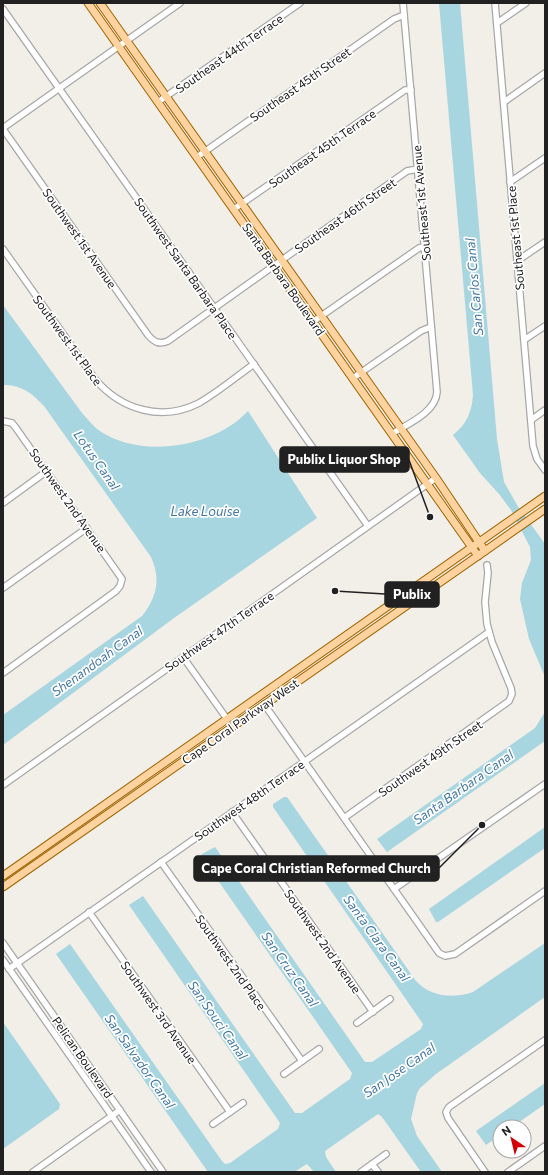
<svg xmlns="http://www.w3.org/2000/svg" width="548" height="1175" viewBox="0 0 548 1175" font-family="Commissioner,sans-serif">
<rect width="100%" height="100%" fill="#f2eee8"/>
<g fill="#a7d5e0">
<path d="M 439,3 L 460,3 L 497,439 L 504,482 L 517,505 L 545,544 L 545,677 L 529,639 L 520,599 L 522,583 L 531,560 L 530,547 L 511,510 L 499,494 L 480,473 L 453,435 C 466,425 472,412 473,395 Z"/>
<path d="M 3,305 L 82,413 C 87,418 91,424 97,429 C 139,460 214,448 248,411 L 317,518 L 174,618 L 3,745 L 3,715 L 142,616 C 157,597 161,579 151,557 L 44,406 C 33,394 21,384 3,385 Z"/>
<path d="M 545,712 L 545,741 L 387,852 L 377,839 L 535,728 Z"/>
<path d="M 284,797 L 287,797 L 416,981 C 431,997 453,999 473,992 L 545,943 L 545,997 L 436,1074 L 420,1088 L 417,1093 L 411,1119 L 417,1136 L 442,1172 L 421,1172 L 382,1117 L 378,1114 L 325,1151 L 326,1157 L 336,1172 L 314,1172 L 307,1164 L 294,1172 L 208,1172 L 56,954 L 70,944 L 222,1161 L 225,1164 L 230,1163 L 278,1129 L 280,1123 L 129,905 L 143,896 L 295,1113 L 302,1113 L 350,1079 L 352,1073 L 201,856 L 202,854 L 215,847 L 365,1062 L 372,1062 L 421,1029 L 423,1024 L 273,807 L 273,804 Z"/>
<path d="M 545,827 L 545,848 L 438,922 L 436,922 L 429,909 Z"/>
<path d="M 3,1022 L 60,1104 L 59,1109 L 3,1149 Z"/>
<path d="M 545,1083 L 545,1104 L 512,1127 L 500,1127 L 500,1135 L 486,1145 L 476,1131 Z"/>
</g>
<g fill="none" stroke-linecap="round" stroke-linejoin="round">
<g stroke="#a8a8a8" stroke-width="8">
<g id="minor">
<path d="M 495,3 L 533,446 L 537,459 L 545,470"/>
<path d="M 3,9 L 368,526"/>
<path d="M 497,23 L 526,3"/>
<path d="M 158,102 L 300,3"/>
<path d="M 504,102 L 545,73"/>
<path d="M 3,128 L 180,3"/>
<path d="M 3,129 L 148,335 C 154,342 159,345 168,341 L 407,171 L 418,169"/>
<path d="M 197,157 L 394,19 L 404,15"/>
<path d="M 510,182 L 545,158"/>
<path d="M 234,209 L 405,90 L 411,90"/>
<path d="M 3,249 L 95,379 C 121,410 162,422 199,403 C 218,392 236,377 254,364"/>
<path d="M 517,261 L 545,242"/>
<path d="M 314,321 L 419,248 L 424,247"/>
<path d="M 524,340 L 545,326"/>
<path d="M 353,378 L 421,331 L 431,327"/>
<path d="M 531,420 L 545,410"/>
<path d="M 3,421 L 12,423 L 16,428 L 122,579 L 120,586 L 116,591 L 3,673"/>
<path d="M 393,433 C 408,424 436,412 437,392 L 403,3"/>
<path d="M 3,503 L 47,471"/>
<path d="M 3,588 L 87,528"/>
<path d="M 183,657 L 227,719"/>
<path d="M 264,704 L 439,953 L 445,956 L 455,954 L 545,891"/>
<path d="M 3,785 L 436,478"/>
<path d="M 232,812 L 373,1012"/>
<path d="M 344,818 L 509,701 L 512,694 L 511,688 L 492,642 L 487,624 L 485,602 L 488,573 L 487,565"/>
<path d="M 161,862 L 302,1061"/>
<path d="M 394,889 L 545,784"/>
<path d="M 89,912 L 230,1112"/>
<path d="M 3,943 L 163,1172"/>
<path d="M 3,960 L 151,1172"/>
<path d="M 9,969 L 489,632"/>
<path d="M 357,1023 L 390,999"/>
<path d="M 284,1074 L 319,1049"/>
<path d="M 213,1124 L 243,1103"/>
<path d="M 372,1164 L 378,1172"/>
<path d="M 33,1172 L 120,1110"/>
<path d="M 361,1172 L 386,1154"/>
<path d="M 485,1172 L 448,1118 L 446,1112 L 449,1107 L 545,1040"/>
<path d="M 508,1172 L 545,1146"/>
</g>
</g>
<g stroke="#9e6500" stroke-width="9">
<g id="major">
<path d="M 88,3 L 478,556"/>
<path d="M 100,3 L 436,478 L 485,551"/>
<path d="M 3,876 L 545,496"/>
<path d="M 3,887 L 545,509"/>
</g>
</g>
<use href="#minor" stroke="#fff" stroke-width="5.5"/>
<use href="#major" stroke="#fed3a0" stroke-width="7"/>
</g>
<g text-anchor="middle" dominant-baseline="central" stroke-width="3.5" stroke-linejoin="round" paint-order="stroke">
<g font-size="12" fill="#212121" stroke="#fff">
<text transform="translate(229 53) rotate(-35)">Southeast 44th Terrace</text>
<text transform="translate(300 84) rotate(-35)">Southeast 45th Street</text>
<text transform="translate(322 148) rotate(-35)">Southeast 45th Terrace</text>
<text transform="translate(421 203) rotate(-95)">Southeast 1st Avenue</text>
<text transform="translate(345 215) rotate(-35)">Southeast 46th Street</text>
<text transform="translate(80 238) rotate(55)">Southwest 1st Avenue</text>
<text transform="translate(515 238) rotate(-95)">Southeast 1st Place</text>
<text transform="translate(186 268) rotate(55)">Southwest Santa Barbara Place</text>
<text transform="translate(284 279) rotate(55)">Santa Barbara Boulevard</text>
<text transform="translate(68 340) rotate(54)">Southwest 1st Place</text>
<text transform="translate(68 500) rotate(55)">Southwest 2nd Avenue</text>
<text transform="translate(219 631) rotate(-35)">Southwest 47th Terrace</text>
<text transform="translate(240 721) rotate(-35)">Cape Coral Parkway West</text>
<text transform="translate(430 758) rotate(-35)">Southwest 49th Street</text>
<text transform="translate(249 800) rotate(-35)">Southwest 48th Terrace</text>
<text transform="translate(323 941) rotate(55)">Southwest 2nd Avenue</text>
<text transform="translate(231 962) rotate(55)">Southwest 2nd Place</text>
<text transform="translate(159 1012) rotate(55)">Southwest 3rd Avenue</text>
<text transform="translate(83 1057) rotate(55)">Pelican Boulevard</text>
</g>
<g font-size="13" font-style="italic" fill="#4377a5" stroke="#fff">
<text transform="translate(474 287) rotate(-95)">San Carlos Canal</text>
<text transform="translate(97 460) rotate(55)">Lotus Canal</text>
<text x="205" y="511">Lake Louise</text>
<text transform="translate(97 661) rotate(-36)">Shenandoah Canal</text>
<text transform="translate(463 787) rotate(-35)">Santa Barbara Canal</text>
<text transform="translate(377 938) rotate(54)">Santa Clara Canal</text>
<text transform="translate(290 969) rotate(55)">San Cruz Canal</text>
<text transform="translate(218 1020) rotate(55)">San Souci Canal</text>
<text transform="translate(140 1061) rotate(55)">San Salvador Canal</text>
<text transform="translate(399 1070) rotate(-35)">San Jose Canal</text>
</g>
</g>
<path fill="none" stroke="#212121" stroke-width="1.5" d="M430 517L409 460M335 591L385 594M482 825L439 868"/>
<g fill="#212121" stroke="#fff" stroke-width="1.5">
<circle cx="430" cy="517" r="4"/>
<circle cx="335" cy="591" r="4"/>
<circle cx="482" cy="825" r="4"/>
</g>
<g fill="#212121" stroke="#212121" stroke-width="1.5">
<rect x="280" y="447" width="129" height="25" rx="4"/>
<rect x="385" y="582" width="54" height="25" rx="4"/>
<rect x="194" y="856" width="245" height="25" rx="4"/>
</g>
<g font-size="13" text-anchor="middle" font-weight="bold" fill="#fff">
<text x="344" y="464">Publix Liquor Shop</text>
<text x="412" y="599">Publix</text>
<text x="316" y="873">Cape Coral Christian Reformed Church</text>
</g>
<rect width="548" height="1175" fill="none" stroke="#212121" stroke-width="8"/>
<g transform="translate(512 1139) rotate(325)"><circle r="19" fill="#ffffff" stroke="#a6a6a6"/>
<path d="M0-3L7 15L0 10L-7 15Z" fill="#d20006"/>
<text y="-6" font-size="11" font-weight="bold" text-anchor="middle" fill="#212121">N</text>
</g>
</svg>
